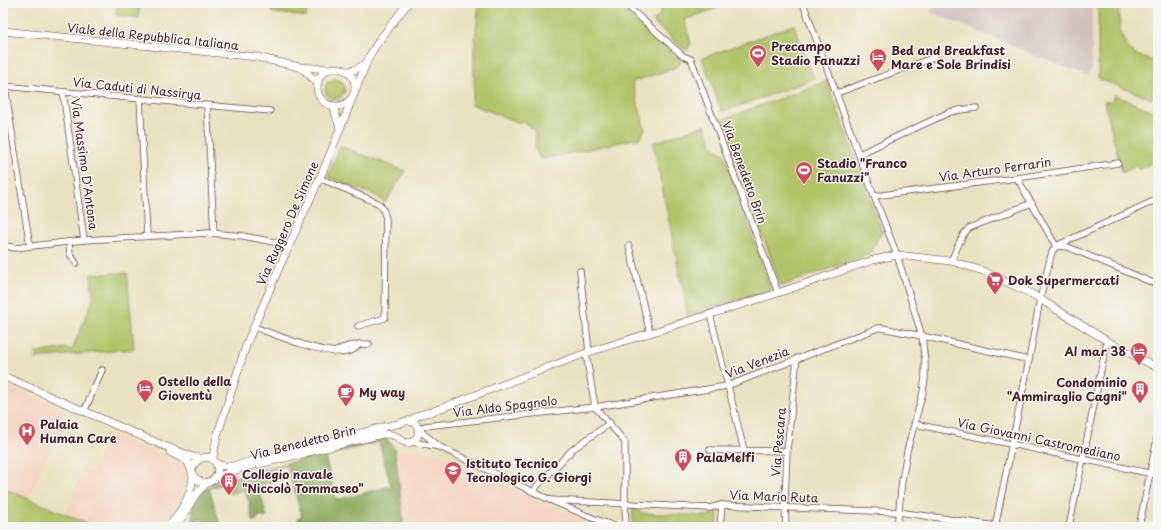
<svg xmlns="http://www.w3.org/2000/svg" width="1161" height="530" viewBox="0 0 1161 530" font-family="'Playpen Sans',sans-serif">
<rect width="100%" height="100%" fill="#f6f6f2"/>
<filter id="ink" filterUnits="userSpaceOnUse"><feTurbulence type="fractalNoise" baseFrequency=".025" numOctaves="2"/><feDisplacementMap in="SourceGraphic" scale="8" xChannelSelector="R" yChannelSelector="G"/><feConvolveMatrix kernelMatrix="1 2 1 2 8 2 1 2 1" color-interpolation-filters="sRGB"/></filter>
<filter id="wash" filterUnits="userSpaceOnUse"><feTurbulence type="fractalNoise" baseFrequency=".012" numOctaves="4" result="noise"/><feDisplacementMap in="SourceGraphic" scale="16" xChannelSelector="R" yChannelSelector="G"/><feGaussianBlur stdDeviation="0.9" result="paint"/><feColorMatrix in="noise" values="0 0 0 0 0 0 0 0 0 0 0 0 0 0 0 0 0 1.4 0 .05"/><feComposite in="paint" operator="in"/></filter>
<g filter="url(#wash)">
<rect width="100%" height="100%" fill="#e9e2c0"/>
<g fill="#f4d3c0">
<path d="M 3,383 L 67,411 L 29,498 L 3,488 Z"/>
<path d="M 109,434 L 185,466 L 187,469 L 187,476 L 185,488 L 170,514 L 163,524 L 154,527 L 95,527 L 65,514 L 84,470 L 92,473 Z"/>
<path d="M 420,449 L 423,452 L 434,450 L 435,454 L 440,454 L 542,502 L 601,527 L 404,527 L 395,452 Z"/>
</g>
<path fill="#d0c0bc" d="M 948,3 L 985,3 L 995,5 L 1025,6 L 1033,3 L 1092,3 L 1092,69 L 1087,76 L 930,12 L 932,9 L 934,7 Z"/>
<g fill="#b0c468" stroke="#7d724a">
<path d="M 117,3 L 140,3 L 138,18 L 116,15 Z"/>
<path d="M 272,3 L 308,3 L 306,17 L 271,12 Z"/>
<path d="M 479,3 L 615,3 L 680,60 L 680,64 L 674,68 L 632,82 L 645,129 L 640,138 L 542,159 L 539,157 L 535,148 L 536,138 L 534,130 L 525,123 L 515,121 L 471,104 L 474,91 L 474,50 Z"/>
<path d="M 661,3 L 731,3 L 684,20 L 691,43 L 688,49 L 685,50 L 653,22 C 658,17 664,11 661,3 Z"/>
<path d="M 1098,3 L 1119,3 C 1119,33 1120,54 1155,61 L 1152,99 L 1099,79 L 1098,75 Z"/>
<path d="M 794,25 L 814,79 L 722,112 L 702,58 Z"/>
<circle cx="335" cy="89" r="10"/>
<path d="M 827,81 L 882,232 L 877,240 L 871,254 L 781,286 L 721,120 Z"/>
<path d="M 1114,95 L 1158,113 L 1158,159 L 1139,170 L 1137,166 L 1122,173 L 1109,120 L 1104,102 L 1112,101 Z"/>
<path d="M 705,125 L 713,148 L 724,154 L 771,290 L 688,315 L 653,143 Z"/>
<path d="M 340,146 L 405,171 L 385,203 L 377,196 L 328,177 Z"/>
<path d="M 127,273 L 134,349 L 35,358 L 36,353 L 66,348 L 72,350 L 93,299 L 91,274 Z"/>
<path d="M 3,488 L 95,527 L 3,527 Z"/>
<path d="M 633,508 L 642,513 L 709,516 L 716,512 L 718,513 L 717,527 L 634,527 L 632,526 Z"/>
</g>
<path fill="#8caa5c" stroke="#6b6444" fill-rule="evenodd" d="M 386,437 L 395,450 L 404,527 L 331,527 L 329,519 L 299,527 L 297,519 L 302,517 L 287,465 L 269,470 L 272,482 L 258,486 L 267,517 L 264,518 L 262,516 L 257,517 L 257,520 L 253,521 L 249,504 L 250,504 L 249,500 L 248,500 L 244,490 L 230,494 L 227,483 L 209,488 L 221,527 L 207,527 L 203,519 L 196,521 L 198,527 L 196,527 L 195,521 L 193,521 L 193,508 L 204,489 L 222,480 ZM 379,442 L 391,486 L 336,500 L 325,456 Z"/>
</g>
<g filter="url(#ink)">
<g fill="none" stroke-linecap="round" stroke-linejoin="round">
<g stroke="#623c41" stroke-width="7">
<g id="minor">
<path d="M 624,3 L 683,56 L 691,59 L 778,293"/>
<path d="M 803,3 L 874,196 L 897,255 L 922,336 L 925,363 L 925,378 L 923,392 L 907,451 L 902,481 L 897,527"/>
<path d="M 3,86 L 270,111"/>
<path d="M 5,86 L 17,166 L 30,246"/>
<path d="M 63,92 L 84,240"/>
<path d="M 837,93 L 935,57"/>
<path d="M 140,98 L 147,236"/>
<path d="M 207,106 L 214,233"/>
<path d="M 859,154 L 950,112 L 960,110 L 976,108"/>
<path d="M 319,178 L 378,203 C 384,208 384,212 386,219 L 385,318 L 358,326"/>
<path d="M 1017,178 L 1056,246"/>
<path d="M 874,196 L 1017,178 L 1118,163"/>
<path d="M 69,242 L 70,254 L 76,263"/>
<path d="M 3,245 L 15,248 L 84,240 L 210,233 L 243,236 L 289,245"/>
<path d="M 629,246 L 650,333"/>
<path d="M 1056,246 L 1158,199"/>
<path d="M 1056,246 L 1068,247 L 1158,285"/>
<path d="M 951,261 L 963,235 L 969,228 L 1032,203"/>
<path d="M 580,271 L 589,352"/>
<path d="M 710,314 L 744,450"/>
<path d="M 254,327 C 279,336 314,351 340,352 C 347,353 355,351 359,344"/>
<path d="M 335,352 C 347,344 356,345 369,344"/>
<path d="M 586,353 L 595,407"/>
<path d="M 595,407 L 625,442 L 625,504 L 626,527"/>
<path d="M 84,412 L 102,370"/>
<path d="M 915,424 L 1158,475"/>
<path d="M 413,442 L 440,447 L 550,500 L 590,517 L 617,527"/>
<path d="M 440,447 L 419,430 L 425,426 L 595,407 L 727,386 L 878,328 L 882,328 L 922,336 L 1029,360"/>
<path d="M 710,450 L 787,451"/>
<path d="M 534,492 L 537,486 L 573,449 L 610,423"/>
<path d="M 550,500 L 709,508 L 722,505 L 898,512 L 1004,527"/>
<path d="M 720,527 L 722,505"/>
<path d="M 786,527 L 785,502 L 787,451 L 797,358"/>
<path d="M 995,527 L 1029,360 L 1040,299 L 1052,252 L 1056,246"/>
<path d="M 1069,527 L 1107,341"/>
<path d="M 1139,527 L 1158,434"/>
</g>
</g>
<g stroke="#623c41" stroke-width="8">
<g id="tertiary">
<path d="M 3,31 L 257,57 L 299,67 L 330,69"/>
<path d="M 300,67 L 305,71 L 318,83"/>
<circle cx="336" cy="87" r="19"/>
<path d="M 348,71 L 354,70 L 366,64"/>
<path d="M 333,106 L 340,128"/>
<path d="M 3,376 L 162,445 L 193,457 L 199,458"/>
<path d="M 410,421 C 416,416 423,413 431,412 L 586,353 L 778,293 L 873,260 L 897,255 L 951,261 L 983,271 L 1032,294 L 1107,341 L 1158,368"/>
<path d="M 170,452 L 188,462 L 192,472"/>
<path d="M 213,460 C 213,452 216,444 217,436 L 247,343 L 279,268 L 326,164 L 366,64 L 370,55 L 378,42 L 408,3"/>
<path d="M 213,480 C 217,476 219,471 217,466 C 209,443 177,471 200,481 C 202,483 206,483 209,482 C 214,480 220,476 225,474 C 231,471 237,470 243,468 L 383,434 C 388,434 393,434 397,437 C 400,438 401,441 404,442 C 419,447 425,423 409,421 C 405,420 402,423 398,424 C 379,427 361,434 342,438 C 306,448 269,457 233,466 L 224,466 L 217,464"/>
<path d="M 168,527 C 180,513 192,494 193,476"/>
<path d="M 176,527 L 196,494 L 208,482"/>
</g>
</g>
<use href="#minor" stroke="#fff" stroke-width="5.5"/>
<use href="#tertiary" stroke="#fff" stroke-width="7"/>
</g>
</g>
<defs>
<g id="stadium-pin" transform="scale(0.9)"><path d="M0 17L-7.5 6A9.5 9.5 0 1 1 7.5 6Z" fill="#d1495b" stroke="#f6f6f2"/><path d="M0-5a6.5 5 0 1 0 0 10a6.5 5 0 1 0 0-10ZM-3.5-1.8h7v3.6h-7Z" fill="#fff"/></g>
<g id="hotel-pin" transform="scale(0.9)"><path d="M0 17L-7.5 6A9.5 9.5 0 1 1 7.5 6Z" fill="#d1495b" stroke="#f6f6f2"/><path d="M-6-4.5h1.5V1H6V5H4.5V3h-9V5H-6ZM-4 0a1.8 1.8 0 1 1 3.6 0ZM.5 0V-2.5h3Q6-2.5 6 0Z" fill="#fff"/></g>
<g id="supermarket-pin" transform="scale(0.9)"><path d="M0 17L-7.5 6A9.5 9.5 0 1 1 7.5 6Z" fill="#d1495b" stroke="#f6f6f2"/><path d="M-6-5.5h2.5l.6 2H6L4.5 2H-2.5L-4.4-4H-6ZM-1.5 3.2a1.3 1.3 0 1 0 .1 0ZM3 3.2a1.3 1.3 0 1 0 .1 0Z" fill="#fff"/></g>
<g id="building-pin" transform="scale(0.9)"><path d="M0 17L-7.5 6A9.5 9.5 0 1 1 7.5 6Z" fill="#d1495b" stroke="#f6f6f2"/><path d="M-4-6H4V6H1V3H-1V6H-4ZM-2.5-4.3h1.7v1.8h-1.7ZM.8-4.3h1.7v1.8H.8ZM-2.5-1h1.7V.8h-1.7ZM.8-1h1.7V.8H.8Z" fill="#fff"/></g>
<g id="cafe-pin" transform="scale(0.9)"><path d="M0 17L-7.5 6A9.5 9.5 0 1 1 7.5 6Z" fill="#d1495b" stroke="#f6f6f2"/><path d="M-5.5-4.5H6V0H3Q3 3.5 0 3.5H-2.5Q-5.5 3.5-5.5 0ZM3-3.2v2h1.7v-2ZM-6 4.5H4V6H-6Z" fill="#fff"/></g>
<g id="hospital-pin" transform="scale(0.9)"><path d="M0 17L-7.5 6A9.5 9.5 0 1 1 7.5 6Z" fill="#d1495b" stroke="#f6f6f2"/><path d="M-5-5h3v3.5h4V-5h3V5h-3V1.5h-4V5h-3Z" fill="#fff"/></g>
<g id="school-pin" transform="scale(0.9)"><path d="M0 17L-7.5 6A9.5 9.5 0 1 1 7.5 6Z" fill="#d1495b" stroke="#f6f6f2"/><path d="M0-5L7-2L0 1L-7-2ZM-4 1L0 2.5L4 1V4Q0 6-4 4Z" fill="#fff"/></g>
</defs>
<g fill-rule="evenodd">
<use href="#stadium-pin" x="758" y="53"/>
<use href="#hotel-pin" x="878" y="57"/>
<use href="#stadium-pin" x="804" y="170"/>
<use href="#supermarket-pin" x="995" y="280"/>
<use href="#hotel-pin" x="1139" y="351"/>
<use href="#hotel-pin" x="145" y="388"/>
<use href="#building-pin" x="1140" y="389"/>
<use href="#cafe-pin" x="346" y="392"/>
<use href="#hospital-pin" x="27" y="431"/>
<use href="#building-pin" x="683" y="457"/>
<use href="#school-pin" x="453" y="470"/>
<use href="#building-pin" x="229" y="481"/>
</g>
<g text-anchor="middle" dominant-baseline="central" stroke-width="3" stroke-linejoin="round" paint-order="stroke">
<g font-size="12" fill="#4a1f2b" stroke="#f6f6f2">
<text transform="translate(153 36) rotate(6)">Viale della Repubblica Italiana</text>
<text transform="translate(137 88) rotate(6)">Via Caduti di Nassirya</text>
<text transform="translate(85 164) rotate(82)">Via Massimo D'Antona</text>
<text transform="translate(995 169) rotate(-8)">Via Arturo Ferrarin</text>
<text transform="translate(745 172) rotate(70)">Via Benedetto Brin</text>
<text transform="translate(287 223) rotate(-66)">Via Ruggero De Simone</text>
<text transform="translate(757 362) rotate(-21)">Via Venezia</text>
<text transform="translate(505 406) rotate(-7)">Via Aldo Spagnolo</text>
<text transform="translate(1039 439) rotate(12)">Via Giovanni Castromediano</text>
<text transform="translate(303 442) rotate(-14)">Via Benedetto Brin</text>
<text transform="translate(778 442) rotate(-85)">Via Pescara</text>
<text transform="translate(774 496) rotate(2)">Via Mario Ruta</text>
</g>
<g font-size="12" font-weight="bold" fill="#4a1f2b" stroke="#f6f6f2" text-anchor="start">
<text x="771" y="46">Precampo<tspan x="771" dy="14">Stadio Fanuzzi</tspan></text>
<text x="891" y="50">Bed and Breakfast<tspan x="891" dy="14">Mare e Sole Brindisi</tspan></text>
<text x="817" y="163">Stadio "Franco<tspan x="817" dy="14">Fanuzzi"</tspan></text>
<text x="1008" y="280">Dok Supermercati</text>
<text x="1126" y="351" text-anchor="end">Al mar 38</text>
<text x="158" y="381">Ostello della<tspan x="158" dy="14">Gioventù</tspan></text>
<text x="1127" y="382" text-anchor="end">Condominio<tspan x="1127" dy="14">"Ammiraglio Cagni"</tspan></text>
<text x="359" y="392">My way</text>
<text x="40" y="424">Palaia<tspan x="40" dy="14">Human Care</tspan></text>
<text x="696" y="457">PalaMelfi</text>
<text x="466" y="463">Istituto Tecnico<tspan x="466" dy="14">Tecnologico G. Giorgi</tspan></text>
<text x="242" y="474">Collegio navale<tspan x="242" dy="14">"Niccolò Tommaseo"</tspan></text>
</g>
</g>
<rect width="1161" height="530" fill="none" stroke="#f6f6f2" stroke-width="16"/>
</svg>
